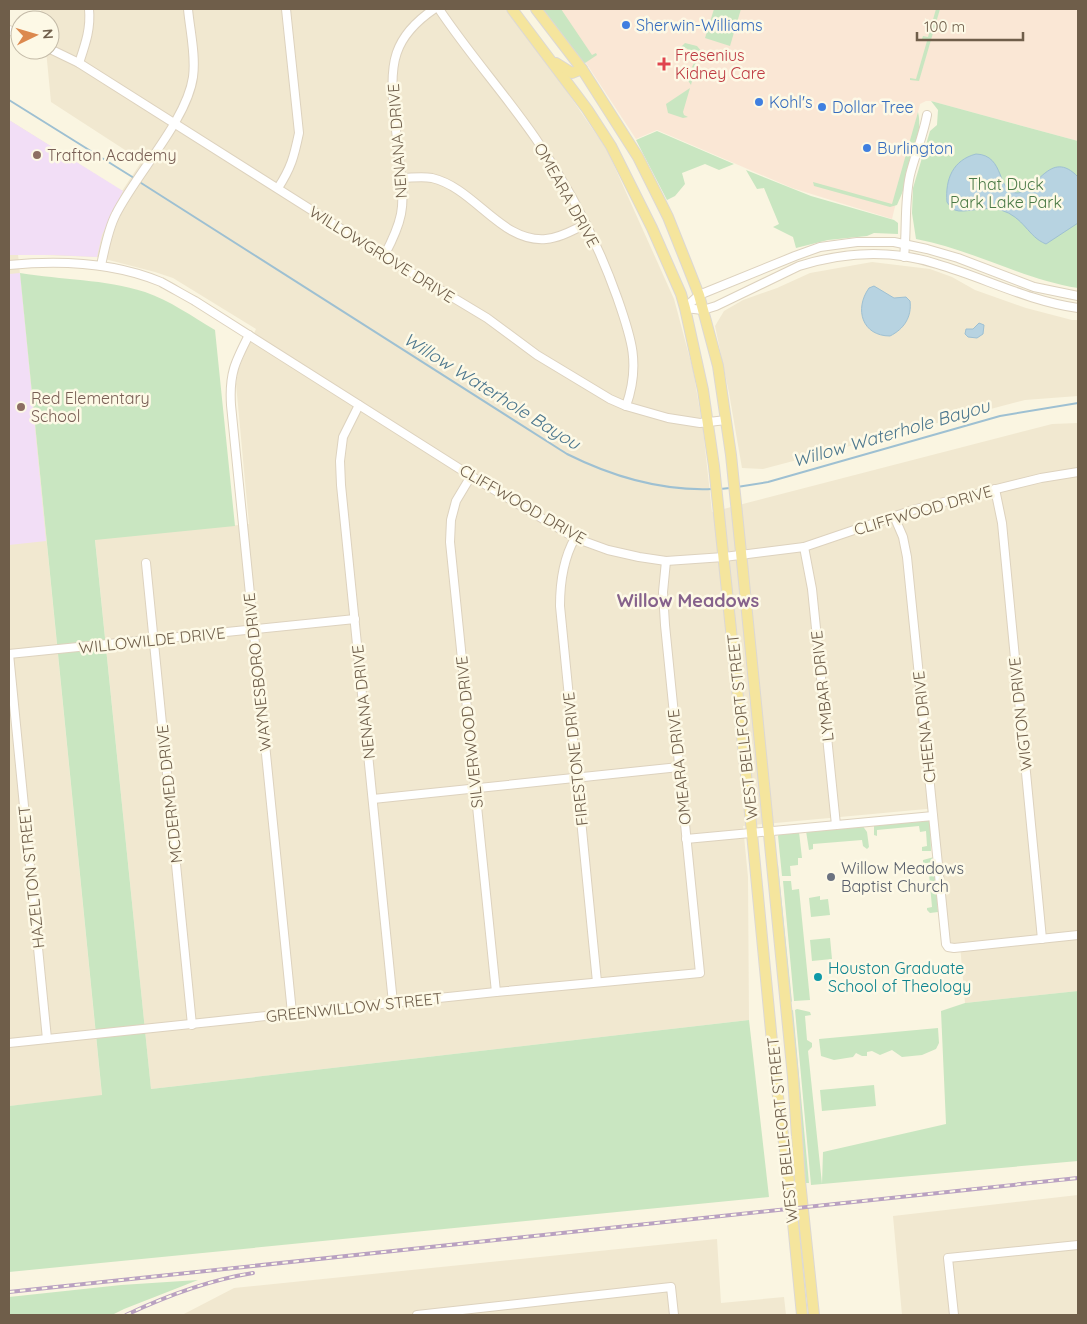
<svg xmlns="http://www.w3.org/2000/svg" width="1087" height="1324" viewBox="0 0 1087 1324" font-family="Quicksand,sans-serif">
<rect width="100%" height="100%" fill="#faf5e1"/>
<g fill="#f1e8d0">
<path d="M 41,9 L 505,9 L 561,83 L 607,150 L 674,299 L 693,370 L 703,429 L 712,512 L 1052,424 L 1078,423 L 1078,991 L 965,1003 L 960,945 L 951,944 L 948,940 L 937,808 L 743,826 L 748,877 L 749,1020 L 151,1089 L 95,539 L 249,524 L 236,384 L 238,371 L 245,353 L 256,329 L 173,278 L 155,272 L 97,257 L 18,254 L 102,1096 L 9,1106 L 9,120 L 122,191 L 142,161 L 51,102 L 46,50 L 50,50 L 50,20 L 42,20 Z"/>
<path d="M 872,262 L 930,269 L 952,277 L 975,290 L 1026,308 L 1072,320 L 1078,320 L 1078,396 L 1025,400 L 763,469 L 742,468 L 729,393 L 715,326 L 724,311 L 743,300 L 777,288 L 810,273 Z"/>
<path d="M 1078,1195 L 1078,1315 L 902,1315 L 893,1216 Z"/>
<path d="M 717,1239 L 721,1303 L 784,1297 L 786,1315 L 182,1315 L 234,1288 Z"/>
</g>
<path fill="#fae7d5" d="M 543,9 L 1078,9 L 1078,141 L 931,101 L 926,101 L 920,104 L 892,219 L 792,188 L 657,130 L 636,139 L 586,63 Z"/>
<g fill="#f2def6">
<path d="M 9,120 L 123,191 L 102,235 L 97,257 L 53,255 L 9,255 Z"/>
<path d="M 20,273 L 46,541 L 9,545 L 9,274 Z"/>
</g>
<g fill="#c9e6c1">
<path d="M 539,9 L 561,9 L 592,55 L 596,53 L 597,55 L 585,63 L 580,62 Z"/>
<path d="M 714,9 L 741,9 L 730,46 L 705,38 Z"/>
<path d="M 936,9 L 940,9 L 919,81 L 910,80 L 910,78 L 916,79 L 927,41 L 922,39 L 923,36 L 928,37 Z"/>
<path d="M 685,43 L 697,46 L 706,57 L 705,63 L 697,61 L 691,85 L 685,76 L 693,69 L 692,67 L 695,61 L 690,58 L 693,53 L 686,48 L 683,52 L 680,48 Z"/>
<path d="M 690,88 L 683,112 L 684,115 L 688,117 L 683,118 L 668,113 L 666,104 Z"/>
<path d="M 931,101 L 1078,141 L 1078,288 C 1022,279 971,249 916,239 L 912,213 L 913,188 L 930,131 L 937,125 L 938,110 Z"/>
<path d="M 918,112 C 924,134 907,184 897,205 L 890,207 L 814,186 L 813,182 L 892,204 Z"/>
<path d="M 657,131 L 734,164 L 719,170 L 705,164 L 682,173 L 685,184 L 675,196 L 667,200 L 636,140 Z"/>
<path d="M 746,170 L 811,196 L 894,220 L 898,223 L 898,234 L 874,233 L 867,236 L 828,240 L 796,248 L 793,237 L 773,227 L 779,224 L 764,188 L 757,189 Z"/>
<path d="M 20,273 C 62,280 104,279 145,292 C 169,300 193,317 215,330 L 235,526 L 95,540 L 151,1089 L 749,1020 L 769,1197 L 9,1272 L 9,1106 L 102,1095 Z"/>
<path d="M 928,819 L 930,822 L 931,851 L 922,851 L 922,847 L 927,846 L 926,831 L 920,832 L 919,826 L 877,830 L 877,836 L 874,835 L 874,824 Z"/>
<path d="M 862,825 L 867,832 L 869,847 L 867,849 L 863,846 L 862,840 L 813,844 L 813,849 L 809,850 L 806,831 Z"/>
<path d="M 799,832 L 802,858 L 798,858 L 798,865 L 790,866 L 791,876 L 782,876 L 778,836 L 780,833 Z"/>
<path d="M 934,857 L 938,912 L 930,913 L 927,910 L 927,908 L 932,907 L 928,863 L 923,863 L 923,860 Z"/>
<path d="M 777,864 L 778,865 L 792,1002 L 790,1001 Z"/>
<path d="M 791,881 L 792,890 L 799,889 L 810,1000 L 794,1001 L 783,881 Z"/>
<path d="M 820,896 L 820,900 L 828,899 L 830,915 L 811,917 L 809,898 Z"/>
<path d="M 830,938 L 832,959 L 812,961 L 810,940 Z"/>
<path d="M 1078,991 L 1078,1161 L 811,1185 L 795,1010 L 797,1009 L 810,1012 L 811,1015 L 805,1016 L 807,1040 L 812,1043 L 812,1047 L 808,1051 L 822,1184 L 823,1152 L 946,1124 L 941,1011 L 965,1003 Z"/>
<path d="M 793,1010 L 809,1183 L 805,1183 L 799,1093 L 791,1011 Z"/>
<path d="M 938,1028 L 939,1043 L 936,1049 L 922,1055 L 902,1057 L 892,1050 L 880,1055 L 872,1051 L 867,1052 L 867,1056 L 862,1056 L 856,1053 L 853,1057 L 834,1060 L 821,1056 L 819,1039 Z"/>
<path d="M 874,1085 L 876,1106 L 822,1111 L 820,1090 Z"/>
<path d="M 198,1280 L 124,1309 L 112,1315 L 9,1315 L 9,1297 L 121,1285 Z"/>
</g>
<g fill="#b7d3e1" stroke="#9ec0d2">
<path d="M 976,154 C 1006,155 996,193 1017,193 C 1036,193 1050,147 1078,177 L 1078,223 L 1046,244 C 1028,237 1024,217 1001,210 C 986,205 963,214 955,210 C 952,209 949,205 947,202 C 945,179 953,160 976,154 Z"/>
<path d="M 874,286 L 894,298 L 906,297 L 910,301 C 912,317 904,329 890,336 C 862,336 854,309 869,288 Z"/>
<path d="M 979,323 L 984,325 L 983,334 L 977,338 L 968,337 L 965,334 L 966,329 L 973,329 Z"/>
</g>
<g fill="none" stroke-linecap="round" stroke-linejoin="round">
<g stroke="#9ec0d2" stroke-width="2">
<path d="M 9,100 L 134,178"/>
<path d="M 138,181 L 567,454 C 613,477 661,491 712,489"/>
<path d="M 737,487 L 768,482 L 1000,416 L 1078,403"/>
<path d="M 720,489 L 730,488"/>
</g>
<g stroke="#ddd2be" stroke-width="10">
<g id="minor">
<path d="M 439,9 C 469,54 505,94 536,139 C 569,187 597,241 617,297 C 631,337 641,364 626,406"/>
<path d="M 9,30 L 20,35"/>
<path d="M 50,49 L 79,63 L 384,256 L 487,318 L 537,355 L 610,399 L 626,406 L 668,418 L 700,423 L 726,420"/>
<path d="M 79,63 C 85,45 91,29 89,9"/>
<path d="M 401,178 C 411,178 422,176 432,178 C 475,188 501,243 546,239 C 560,238 573,230 586,224"/>
<path d="M 278,188 C 291,168 294,157 299,133 L 286,9"/>
<path d="M 384,256 C 391,243 398,229 401,214 C 404,199 402,183 400,168 C 398,149 396,130 394,111 C 389,64 393,37 434,9"/>
<path d="M 904,257 C 907,230 904,202 910,175 C 915,155 923,136 927,115"/>
<path d="M 9,265 C 60,260 113,262 161,282 C 172,288 184,295 195,301 L 471,476 L 575,538 L 608,550 L 639,557 L 666,561 L 724,557 L 804,547 L 916,509 L 1041,478 L 1078,472"/>
<path d="M 101,265 C 105,248 108,229 116,214 C 136,174 187,120 193,77 C 196,55 190,31 188,9"/>
<path d="M 685,308 L 699,295 L 795,256 L 820,247 L 857,242 L 894,242 L 927,249 L 958,258 L 1034,287 L 1078,296"/>
<path d="M 685,308 L 703,310 L 716,306 L 799,266 C 844,252 891,249 937,264 C 985,278 1028,301 1078,308"/>
<path d="M 249,335 C 235,362 229,374 231,405 L 292,1013"/>
<path d="M 359,405 L 343,437 L 340,461 L 341,485 L 393,1003"/>
<path d="M 471,476 L 456,501 L 451,520 L 450,542 L 496,992"/>
<path d="M 995,489 L 1002,523 L 1042,939"/>
<path d="M 894,516 L 903,537 L 907,557 L 946,944 L 948,947 L 954,948 L 1078,935"/>
<path d="M 575,538 C 563,559 560,582 560,606 L 597,982"/>
<path d="M 804,547 L 812,589 L 836,825"/>
<path d="M 146,563 L 192,1025"/>
<path d="M 9,654 L 47,1039"/>
<path d="M 9,654 L 355,619"/>
<path d="M 373,799 L 679,767"/>
<path d="M 686,839 L 933,816"/>
<path d="M 9,1043 L 496,992 L 700,973 L 665,625 L 663,592 L 666,561"/>
<path d="M 417,1315 L 671,1287 L 674,1315"/>
<path d="M 954,1315 L 948,1258 L 1078,1245"/>
</g>
</g>
<g stroke="#dcd8d4" stroke-width="12">
<g id="major">
<path d="M 512,9 L 587,109 L 611,146 L 652,228 L 681,294 L 685,308 L 703,390 L 714,466 L 751,823 L 775,1073 L 789,1182 L 802,1315"/>
<path d="M 536,9 L 582,69 L 638,157 L 668,217 L 686,262 L 699,295 L 718,366 L 731,455 L 742,562 L 793,1077 L 800,1181 L 814,1315"/>
<path d="M 556,63 L 572,73 L 582,69"/>
</g>
</g>
<use href="#minor" stroke="#fff" stroke-width="8"/>
<use href="#major" stroke="#f5e59d" stroke-width="10"/>
<g stroke="#b9a1c1" stroke-width="4">
<g id="rail">
<path d="M 9,1292 L 1078,1178"/>
<path d="M 126,1315 C 166,1296 209,1280 253,1273"/>
</g>
</g>
<use href="#rail" stroke="#fdf9e6" stroke-width="2" stroke-dasharray="5.5" stroke-linecap="butt"/>
</g>
<g fill="#3f7fe0" stroke="#fdf9e6" stroke-width="2">
<circle cx="626" cy="25" r="5"/>
<circle cx="759" cy="102" r="5"/>
<circle cx="822" cy="107" r="5"/>
<circle cx="867" cy="148" r="5"/>
</g>
<path fill="#e0444e" stroke="#fdf9e6" stroke-width="2" d="M661.5 56.5h5v5h5v5h-5v5h-5v-5h-5v-5h5z"/>
<g fill="#8d6e63" stroke="#fdf9e6" stroke-width="2">
<circle cx="37" cy="155" r="5"/>
<circle cx="21" cy="407" r="5"/>
</g>
<circle fill="#6b7280" stroke="#fdf9e6" stroke-width="2" cx="831" cy="877" r="5"/>
<circle fill="#0f9aa8" stroke="#fdf9e6" stroke-width="2" cx="818" cy="977" r="5"/>
<g text-anchor="middle" dominant-baseline="central" stroke-width="5" stroke-linejoin="round" paint-order="stroke">
<g font-size="16" fill="#366cbe" stroke="#fdf9e6" text-anchor="start">
<text x="636" y="25">Sherwin-Williams</text>
<text x="769" y="102">Kohl's</text>
<text x="832" y="107">Dollar Tree</text>
<text x="877" y="148">Burlington</text>
</g>
<g font-size="16" fill="#be3a42" stroke="#fdf9e6" text-anchor="start">
<text x="675" y="55">Fresenius<tspan x="675" dy="18">Kidney Care</tspan></text>
</g>
<g font-size="16" fill="#6f5e4a" stroke="#fdf9e6">
<text transform="translate(397 141) rotate(-94)">NENANA DRIVE</text>
<text transform="translate(567 195) rotate(61)">OMEARA DRIVE</text>
<text transform="translate(382 254) rotate(32)">WILLOWGROVE DRIVE</text>
<text transform="translate(523 504) rotate(30)">CLIFFWOOD DRIVE</text>
<text transform="translate(923 510) rotate(-16)">CLIFFWOOD DRIVE</text>
<text transform="translate(152 640) rotate(-6)">WILLOWILDE DRIVE</text>
<text transform="translate(257 672) rotate(-96)">WAYNESBORO DRIVE</text>
<text transform="translate(822 686) rotate(-96)">LYMBAR DRIVE</text>
<text transform="translate(363 702) rotate(-96)">NENANA DRIVE</text>
<text transform="translate(1020 714) rotate(-96)">WIGTON DRIVE</text>
<text transform="translate(742 727) rotate(-96)">WEST BELLFORT STREET</text>
<text transform="translate(924 727) rotate(-96)">CHEENA DRIVE</text>
<text transform="translate(469 732) rotate(-96)">SILVERWOOD DRIVE</text>
<text transform="translate(575 759) rotate(-96)">FIRESTONE DRIVE</text>
<text transform="translate(679 767) rotate(-96)">OMEARA DRIVE</text>
<text transform="translate(169 794) rotate(-96)">MCDERMED DRIVE</text>
<text transform="translate(31 877) rotate(-96)">HAZELTON STREET</text>
<text transform="translate(354 1007) rotate(-6)">GREENWILLOW STREET</text>
<text transform="translate(782 1130) rotate(-96)">WEST BELLFORT STREET</text>
</g>
<g font-size="16" fill="#785e54" stroke="#fdf9e6" text-anchor="start">
<text x="47" y="155">Trafton Academy</text>
<text x="31" y="398">Red Elementary<tspan x="31" dy="18">School</tspan></text>
</g>
<g font-size="16" fill="#4b7a46" stroke="#fdf9e6">
<text x="1006" y="184">That Duck<tspan x="1006" dy="18">Park Lake Park</tspan></text>
</g>
<g font-size="16" fill="#5b616d" stroke="#fdf9e6" text-anchor="start">
<text x="841" y="868">Willow Meadows<tspan x="841" dy="18">Baptist Church</tspan></text>
</g>
<g font-size="16" fill="#0d838f" stroke="#fdf9e6" text-anchor="start">
<text x="828" y="968">Houston Graduate<tspan x="828" dy="18">School of Theology</tspan></text>
</g>
<g font-size="18" font-style="italic" fill="#4c778e" stroke="#fdf9e6">
<text transform="translate(492 391) rotate(32)">Willow Waterhole Bayou</text>
<text transform="translate(891 433) rotate(-16)">Willow Waterhole Bayou</text>
</g>
<g font-size="18" font-weight="bold" fill="#86628c" stroke="#fdf9e6">
<text x="688" y="600">Willow Meadows</text>
</g>
</g>
<rect width="1087" height="1324" fill="none" stroke="#6f5e4a" stroke-width="20"/>
<g transform="translate(35 35) rotate(85)"><circle r="24" fill="#fdf9e6" stroke="#c4bba8"/>
<path d="M0-4L9 19L0 12L-9 19Z" fill="#dc894e"/>
<text y="-8" font-size="14" font-weight="bold" text-anchor="middle" fill="#6f5e4a">N</text>
</g>
<path d="M917 32v8h106v-8" fill="none" stroke="#6f5e4a" stroke-width="2.5"/>
<text x="924" y="32" font-size="15" fill="#6f5e4a" stroke="#fdf9e6" stroke-width="4" paint-order="stroke">100 m</text>
</svg>
